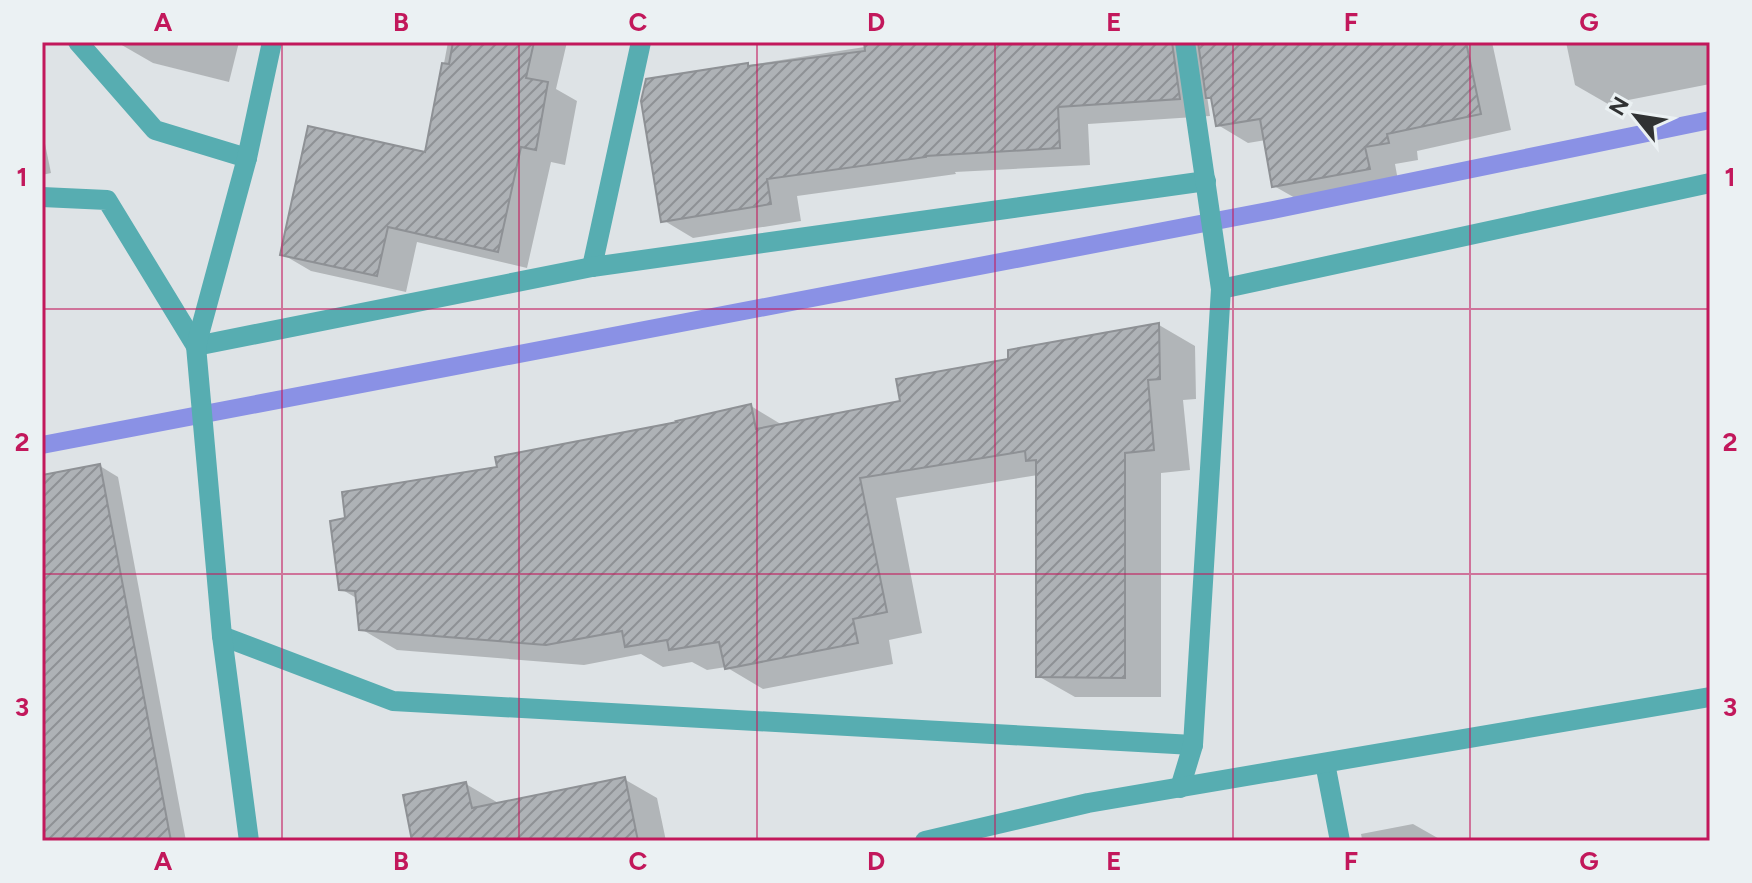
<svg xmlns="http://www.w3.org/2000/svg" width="1752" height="883" viewBox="0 0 1752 883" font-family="Figtree,sans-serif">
<defs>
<pattern id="building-hatch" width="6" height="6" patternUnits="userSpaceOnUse" patternTransform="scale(2)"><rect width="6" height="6" fill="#aeb2b6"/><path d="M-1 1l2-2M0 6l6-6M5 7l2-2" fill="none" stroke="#8e9195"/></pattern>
</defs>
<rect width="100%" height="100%" fill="#dee3e6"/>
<g fill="#0003">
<path d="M 120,42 L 239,42 L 229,82 L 153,63 L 120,44 Z"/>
<path d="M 448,42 L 567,42 L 556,89 L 577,101 L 565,165 L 551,162 L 527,268 L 417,242 L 406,292 L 311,271 L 282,254 L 427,154 Z"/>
<path d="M 854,42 L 1492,42 L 1511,130 L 1417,151 L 1418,160 L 1395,164 L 1399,186 L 1304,203 L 1274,186 L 1266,140 L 1248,143 L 1218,125 L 1214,100 L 1207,96 L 1210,116 L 1088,124 L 1090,165 L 955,172 L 956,174 L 797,196 L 801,221 L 693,238 L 663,220 L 648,81 L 871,46 Z"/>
<path d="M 1566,42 L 1710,42 L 1710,84 L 1608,104 L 1575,85 Z"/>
<path d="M 42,129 L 51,173 L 42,175 Z"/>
<path d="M 1159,325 L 1195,346 L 1196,399 L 1183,400 L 1190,470 L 1161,473 L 1161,697 L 1075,697 L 1038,676 L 1038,475 L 896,498 L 922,633 L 889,640 L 893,664 L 763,689 L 726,667 L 707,670 L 692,662 L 663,667 L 641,654 L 584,665 L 397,650 L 361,629 L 358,599 L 341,589 L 499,468 L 751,406 L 784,426 L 902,403 L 1010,361 Z"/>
<path d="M 100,466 L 118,477 L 186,841 L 42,841 L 42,477 Z"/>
<path d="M 624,779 L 657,798 L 666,841 L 414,841 L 466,784 L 500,804 Z"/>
<path d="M 1413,824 L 1443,841 L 1355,841 L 1362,839 L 1361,834 Z"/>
</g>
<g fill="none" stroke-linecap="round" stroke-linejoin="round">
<path stroke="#8a91e5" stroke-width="18" d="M 42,445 L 1273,210 L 1710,120"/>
</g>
<g fill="url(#building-hatch)" stroke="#8e9195" stroke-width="2">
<path d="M 453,42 L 534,42 L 526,78 L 548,82 L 536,150 L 521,147 L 498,252 L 388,227 L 377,276 L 280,255 L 308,126 L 425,152 L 442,63 L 449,64 Z"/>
<path d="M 864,42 L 1172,42 L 1180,99 L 1058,107 L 1060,148 L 926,156 L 926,157 L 767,179 L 771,204 L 661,222 L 641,101 L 646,79 L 748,63 L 748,66 L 865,51 Z"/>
<path d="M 1198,42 L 1466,42 L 1481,114 L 1387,134 L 1389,143 L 1365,147 L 1370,169 L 1272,187 L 1260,119 L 1216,126 L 1211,98 L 1206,98 Z"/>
<path d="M 1159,323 L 1160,379 L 1148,380 L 1154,450 L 1125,453 L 1125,678 L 1036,677 L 1036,460 L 1026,461 L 1025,451 L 860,478 L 887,612 L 853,619 L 858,643 L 725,669 L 719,642 L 669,650 L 667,640 L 625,647 L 622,631 L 546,645 L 359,630 L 355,591 L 339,590 L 330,521 L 345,518 L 342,492 L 497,467 L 495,457 L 677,422 L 676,421 L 751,404 L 756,429 L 900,401 L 896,379 L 1008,359 L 1008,350 Z"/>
<path d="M 100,464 L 171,841 L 42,841 L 42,475 Z"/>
<path d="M 625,777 L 638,841 L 412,841 L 403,795 L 466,782 L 472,808 Z"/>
</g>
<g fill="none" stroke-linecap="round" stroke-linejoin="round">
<g stroke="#57adb1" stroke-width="20">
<path d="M 78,42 L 155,130 L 247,158"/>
<path d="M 42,197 L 107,200 L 196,346"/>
<path d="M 592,267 L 641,42"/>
<path d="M 1221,289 L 1710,183"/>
<path d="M 196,346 L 592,267 L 1206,181"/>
<path d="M 222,636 L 393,701 L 1193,745"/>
<path d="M 1325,763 L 1340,841"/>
<path d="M 1180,788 L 1193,745 L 1221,289 L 1185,42"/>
<path d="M 249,841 L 222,636 L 196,346 L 247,158 L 272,42"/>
<path d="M 925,841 L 1088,803 L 1710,697"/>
</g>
</g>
<path fill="none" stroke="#c2185b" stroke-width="2" stroke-opacity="0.55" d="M 282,42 L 282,841M 519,42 L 519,841M 757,42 L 757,841M 995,42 L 995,841M 1233,42 L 1233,841M 1470,42 L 1470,841M 42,309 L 1710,309M 42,574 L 1710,574"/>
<rect width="1752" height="883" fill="none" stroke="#ebf1f3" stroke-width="88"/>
<g transform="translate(1636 116) rotate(300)" stroke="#ebf1f3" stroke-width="6" paint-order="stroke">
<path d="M0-6L14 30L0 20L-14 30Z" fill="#303233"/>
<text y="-12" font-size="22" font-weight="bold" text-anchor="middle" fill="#303233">N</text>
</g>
<rect x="44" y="44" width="1664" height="795" fill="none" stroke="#c2185b" stroke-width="3"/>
<g font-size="26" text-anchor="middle" font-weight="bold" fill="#c2185b">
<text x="163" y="31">A</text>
<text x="401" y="31">B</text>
<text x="638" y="31">C</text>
<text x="876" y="31">D</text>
<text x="1114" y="31">E</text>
<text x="1351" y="31">F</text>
<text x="1589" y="31">G</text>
<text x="22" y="186">1</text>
<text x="1730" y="186">1</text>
<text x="22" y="451">2</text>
<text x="1730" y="451">2</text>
<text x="22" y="716">3</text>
<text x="1730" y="716">3</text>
<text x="163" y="870">A</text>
<text x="401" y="870">B</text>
<text x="638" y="870">C</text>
<text x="876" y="870">D</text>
<text x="1114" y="870">E</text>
<text x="1351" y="870">F</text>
<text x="1589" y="870">G</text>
</g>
</svg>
